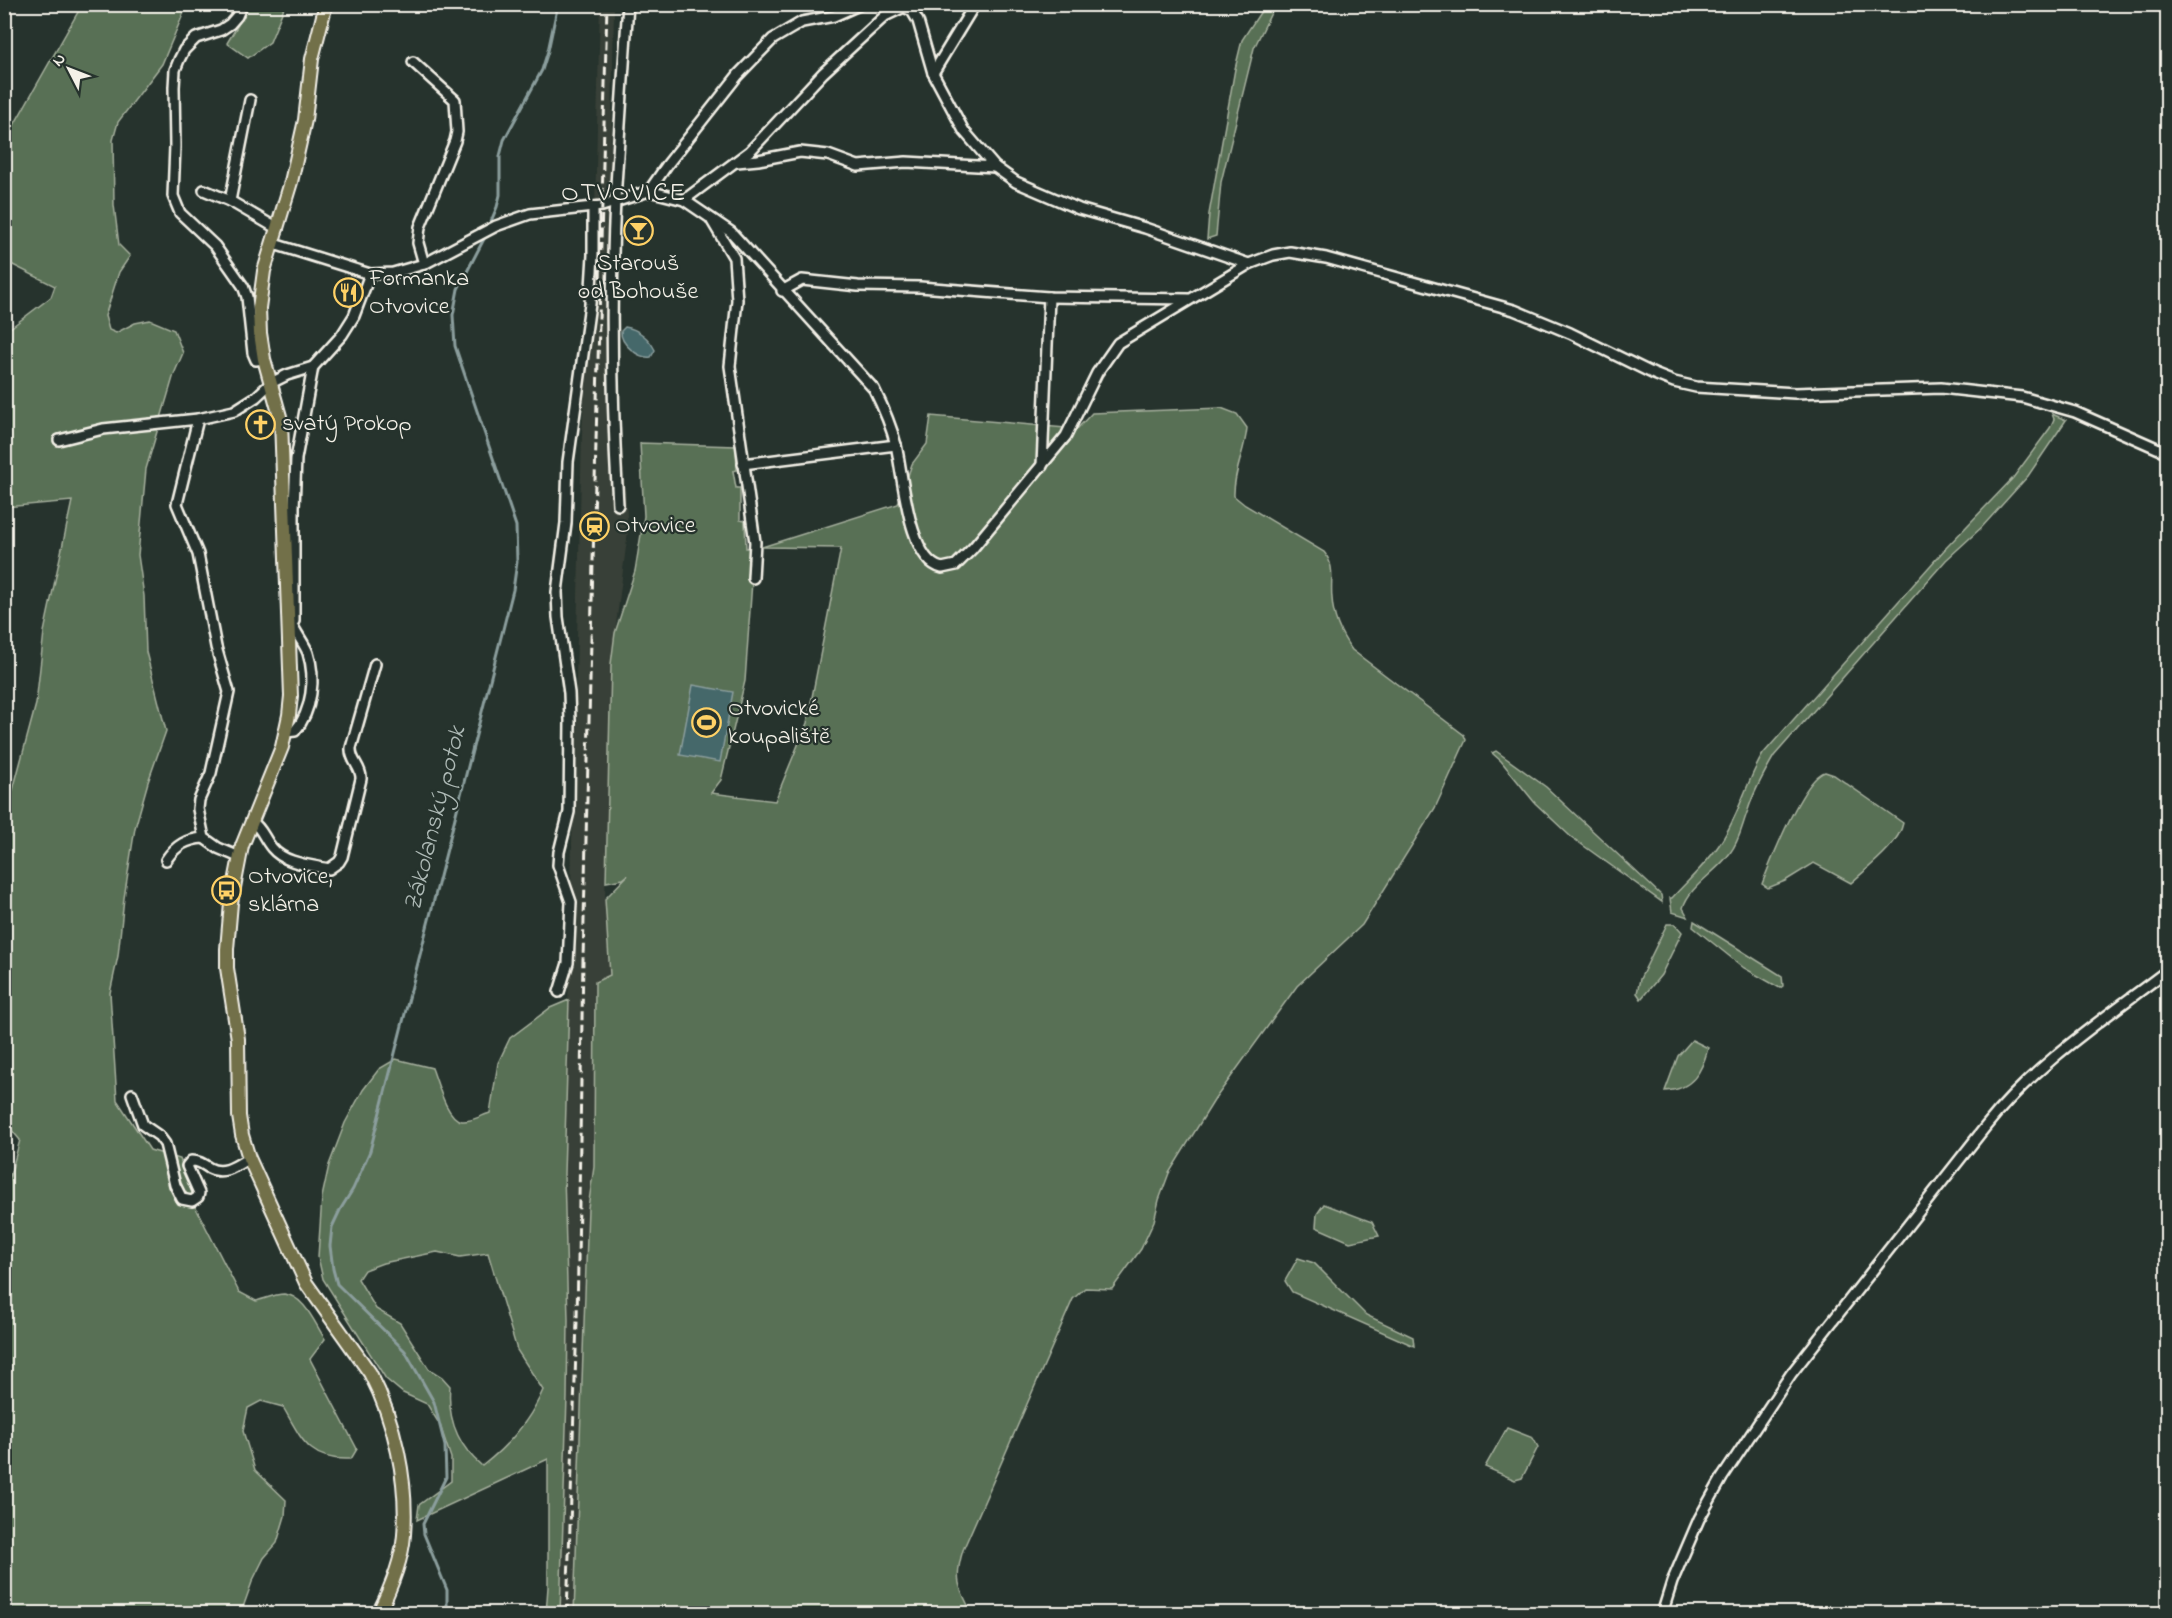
<svg xmlns="http://www.w3.org/2000/svg" width="2172" height="1618" font-family="'Indie Flower',sans-serif">
	<style>
		.built { fill: #394137 }
		.green { fill: #586f54; stroke: #a6b09e; stroke-width: 1.5; fill-rule: evenodd }
		.water { fill: #45676b; stroke: #8b9e9d; stroke-width: 1.5 }
		.lines { fill: none; stroke-linecap: round; stroke-linejoin: round }
		.stream { stroke: #8b9e9d; stroke-width: 3 }
		.minor-casing { stroke: #f4f1e8; stroke-width: 14 }
		.major-casing { stroke: #f4f1e8; stroke-width: 16 }
		.minor { stroke: #26332d; stroke-width: 9 }
		.major { stroke: #726f4a; stroke-width: 12 }
		.rail { stroke: #f4f1e8; stroke-width: 3; stroke-dasharray: 9 4.5; stroke-linecap: butt }
		.labels { text-anchor: middle; dominant-baseline: central; stroke-width: 4.5; stroke-linejoin: round; paint-order: stroke }
		.poi-label { font-size: 24px; fill: #f4f1e8; stroke: #26332d; text-anchor: start }
		.water-label { font-size: 26px; font-style: italic; fill: #aebab6; stroke: #26332d }
		.quarter-label { font-size: 27px; letter-spacing: 1.5px; fill: #f4f1e8; stroke: #26332d }
	</style>
	<rect width="100%" height="100%" fill="#26332d"/>
	<filter id="ink" filterUnits="userSpaceOnUse"><feTurbulence type="fractalNoise" baseFrequency=".0167" numOctaves="2"/><feDisplacementMap in="SourceGraphic" scale="12" xChannelSelector="R" yChannelSelector="G"/><feConvolveMatrix kernelMatrix="1 2 1 2 8 2 1 2 1" color-interpolation-filters="sRGB"/></filter>
	<g filter="url(#ink)">
		<path class="built" d="M614 4 608 346 622 441 628 531 611 664 605 899 610 976 594 1167 588 1208 574 1613 560 1614 567 1397 568 1320 564 1174 582 434 591 256 595 212 600 5Z"/>
		<g class="green">
			<path d="M82 5H187L162 64 118 122 113 140 114 205 119 245 130 256 119 272 105 316 109 330 116 333 135 323 150 320 174 330 183 353 174 374 146 469 138 555 144 596 146 652 166 731 148 782 135 828 124 898 118 956 110 993 117 1100 150 1150 180 1159 191 1187 196 1208 239 1292 256 1301C264 1299 276 1294 284 1294 304 1295 315 1324 325 1339L310 1359 357 1449 351 1459C309 1461 302 1440 283 1407L261 1401 248 1408 243 1431 255 1470 286 1500 285 1516 277 1543 264 1558 252 1582 241 1613H5L4 1198 20 1140 4 1121V799L13 790 36 704 44 632 72 501 5 507V332L51 297 55 286 5 261V141Z"/>
			<path d="M250 5H285L270 42 248 58 227 43Z"/>
			<path d="M1265 5H1283L1271 13 1254 48 1221 182 1216 236 1207 239 1209 214 1235 69 1242 40Z"/>
			<path d="M1221 408 1237 414 1247 428C1245 451 1233 473 1234 496L1245 505 1324 552C1336 567 1330 581 1332 598 1333 617 1341 635 1352 650L1464 735 1466 740 1435 808 1362 925 1297 986 1215 1099 1169 1173 1159 1200 1154 1221 1141 1249 1112 1289 1085 1288 1073 1299 963 1550C954 1579 958 1587 972 1613L574 1614 588 1208 594 1167 595 982 610 975 605 899 628 875 623 879 606 882 611 664 615 633 635 571 644 516 640 443 736 446 737 470 733 471 736 488H740V520L745 521 746 548H751L753 567 745 681 721 780 711 793 775 801 807 723 841 548 762 547 898 504 912 464 927 444 931 416 1077 429 1092 413Z"/>
			<path d="M2052 414 2066 420 2028 476 1982 527 1946 560 1774 756C1764 773 1754 791 1748 810 1742 825 1740 840 1730 853 1717 872 1689 886 1683 908L1688 917 1672 912 1670 898H1672C1688 880 1708 863 1721 842 1739 815 1746 782 1763 754L1945 549 2013 478 2050 428 2054 419Z"/>
			<path d="M1496 751 1546 787 1661 895 1662 902 1570 836 1535 803 1501 761 1492 753Z"/>
			<path d="M1825 772 1834 775 1903 823C1899 845 1867 868 1851 883L1814 863 1785 881 1768 888 1762 884C1771 861 1802 779 1825 772Z"/>
			<path d="M1694 921 1782 976 1783 986 1780 988 1744 968 1693 927Z"/>
			<path d="M1667 924H1675L1682 932 1661 975 1641 999 1637 993 1640 979Z"/>
			<path d="M569 1000 564 1174 568 1320 567 1397 560 1613 546 1614 548 1587V1459L417 1520 419 1505 451 1481V1458L440 1425 427 1404 403 1393 386 1379 323 1279 318 1257 322 1197 329 1165 345 1123 363 1090 379 1069 396 1059 432 1068C437 1081 447 1120 462 1121 470 1122 483 1115 490 1113L498 1063 510 1038 550 1008ZM437 1252 460 1257 488 1253 517 1350 543 1390C530 1421 509 1445 482 1466 457 1445 447 1419 450 1386L442 1377 429 1369 400 1323 376 1309 358 1279 364 1270 383 1263Z"/>
			<path d="M1692 1040 1708 1048C1702 1072 1692 1090 1665 1091L1678 1056Z"/>
			<path d="M1324 1204 1372 1222 1379 1236 1350 1242 1316 1227 1317 1214Z"/>
			<path d="M1298 1258 1314 1263 1366 1315 1413 1337 1414 1346 1292 1292 1285 1281Z"/>
			<path d="M1507 1428 1533 1438 1538 1447 1522 1478 1515 1480 1485 1467Z"/>
		</g>
		<g class="water">
			<path d="M625 327C638 329 649 338 655 350L651 357C639 359 620 344 621 331Z"/>
			<path d="M693 685 733 692 720 762 680 755Z"/>
		</g>
		<g class="lines">
			<g class="stream">
				<path d="M489 226 497 207 500 195V156L504 140 542 70 548 51 558 4"/>
				<path d="M447 1614V1590L424 1534 423 1524 446 1477 445 1446 434 1402 405 1351 337 1284 333 1269 330 1246 332 1227 340 1210 353 1189 370 1151 513 590 517 562 516 526 455 346 453 315 458 289 486 235"/>
			</g>
			<defs>
				<g id="minor">
					<path d="M242 4 237 16 230 24 221 30 196 38 184 50 179 60 175 70 174 87 175 146 173 196 180 213 215 246 243 286 247 297 253 353 256 360 264 359"/>
					<path d="M413 62 455 100 457 132 455 141 420 227 418 243 424 264"/>
					<path d="M933 73 975 4"/>
					<path d="M737 162 758 160 800 152 828 155 858 166 906 162 995 167"/>
					<path d="M204 190 230 201 278 229"/>
					<path d="M649 191 667 165 738 75 773 39 802 22 834 16 861 4"/>
					<path d="M684 200 750 151 823 73 885 16 904 7 912 11 918 21 933 73 964 131 995 167 1016 182 1079 209 1145 228 1249 264"/>
					<path d="M230 201 250 100"/>
					<path d="M712 221 734 258 737 300 730 366 755 542 753 578"/>
					<path d="M274 244 370 274 393 273 424 264 496 226 530 214 602 206 649 191 684 200 731 232 874 389C883 407 891 425 896 445 903 474 908 561 942 568L956 565 973 548 1066 436 1097 373 1118 343 1249 264 1273 255 1290 252 1326 258 1514 310 1570 333 1654 374 1674 382 1696 387 1795 393 1941 388 2022 397 2075 412 2168 453"/>
					<path d="M782 291 802 280 858 286 920 287 1049 297 1188 299"/>
					<path d="M59 440 103 429 198 419"/>
					<path d="M743 464 896 445"/>
					<path d="M1042 466 1049 297"/>
					<path d="M618 505C612 404 610 301 615 200 619 135 624 70 628 4"/>
					<path d="M294 621V507L296 459 313 367 342 335 354 316 370 274"/>
					<path d="M286 732 295 731C312 711 316 678 308 653 305 645 298 636 294 628"/>
					<path d="M252 822C262 828 264 839 272 848 285 864 311 865 329 869L339 862 342 857 361 779C362 767 350 761 351 748L375 664"/>
					<path d="M239 857 218 848 204 838 198 809 199 800 211 773 229 692 216 647 198 554 177 504 198 419 234 411 256 397 271 383 287 375 313 367"/>
					<path d="M166 860C176 845 187 839 204 838"/>
					<path d="M559 992 568 963 571 902 558 865 559 852 569 812 570 721 569 693 558 617 557 592 566 523 568 462 590 304 593 255V208"/>
					<path d="M132 1094 143 1125 159 1136 165 1144 175 1185 182 1199 192 1201 198 1197 199 1193 187 1166 191 1161C199 1161 203 1164 209 1168 224 1176 237 1165 249 1158"/>
					<path d="M1662 1614 1672 1582 1699 1519 1722 1478 1791 1374 1986 1126C2035 1064 2105 1018 2168 970"/>
				</g>
				<path id="major" d="M326 4 312 59 305 120 291 182 264 271 259 308 260 333 264 359 281 420 291 696 289 715 282 747 242 846 231 903 227 949V968L238 1039 239 1116 242 1135 249 1158 306 1283 370 1373C395 1421 408 1481 404 1535 402 1562 390 1590 378 1614"/>
			</defs>
			<use href="#minor" class="minor-casing"/>
			<use href="#major" class="major-casing"/>
			<use href="#minor" class="minor"/>
			<use href="#major" class="major"/>
			<path class="rail" d="M567 1614 577 1321 583 959 607 4"/>
		</g>
	</g>
	<defs>
		<symbol id="bar-ring" viewBox="-11 -11 22 22"><circle r="9.5" fill="#26332d" stroke="#ffd166" stroke-width="1.5"/><path d="M-6-5H6L.8 .8V4.5H3.5V6h-7V4.5H-.8V.8Z" fill="#ffd166"/></symbol>
		<symbol id="restaurant-ring" viewBox="-11 -11 22 22"><circle r="9.5" fill="#26332d" stroke="#ffd166" stroke-width="1.5"/><path d="M-5-6h1v4h1v-4h1v4h1v-4h1v5L-1.5 .5V6h-2V.5L-5-1ZM5-6V6H3V1.5H1.5Q1.5-4 5-6Z" fill="#ffd166"/></symbol>
		<symbol id="church-ring" viewBox="-11 -11 22 22"><circle r="9.5" fill="#26332d" stroke="#ffd166" stroke-width="1.5"/><path d="M-1.2-6h2.4v3.5h3.3v2.4h-3.3V6h-2.4V-.1h-3.3v-2.4h3.3Z" fill="#ffd166"/></symbol>
		<symbol id="station-ring" viewBox="-11 -11 22 22"><circle r="9.5" fill="#26332d" stroke="#ffd166" stroke-width="1.5"/><path d="M-3-6H3Q5-6 5-4V2Q5 4 3 4L4.5 6H3L1.5 4h-3L-3 6H-4.5L-3 4Q-5 4-5 2V-4Q-5-6-3-6ZM-3.5-4v3h7v-3ZM-3.5 1v1.5H-2V1ZM2 1v1.5H3.5V1Z" fill="#ffd166"/></symbol>
		<symbol id="stadium-ring" viewBox="-11 -11 22 22"><circle r="9.5" fill="#26332d" stroke="#ffd166" stroke-width="1.5"/><path d="M0-5a6.5 5 0 1 0 0 10a6.5 5 0 1 0 0-10ZM-3.5-1.8h7v3.6h-7Z" fill="#ffd166"/></symbol>
		<symbol id="bus-ring" viewBox="-11 -11 22 22"><circle r="9.5" fill="#26332d" stroke="#ffd166" stroke-width="1.5"/><path d="M-5-6H5V4H4V6H2V4H-2V6H-4V4H-5ZM-3.5-4V0h7V-4ZM-3.5 1.2v1.5H-2V1.2ZM2 1.2v1.5H3.5V1.2Z" fill="#ffd166"/></symbol>
	</defs>
	<g fill-rule="evenodd">
		<use href="#bar-ring" x="622" y="214" width="33" height="33"/>
		<use href="#restaurant-ring" x="332" y="276" width="33" height="33"/>
		<use href="#church-ring" x="244" y="408" width="33" height="33"/>
		<use href="#station-ring" x="578" y="510" width="33" height="33"/>
		<use href="#stadium-ring" x="690" y="706" width="33" height="33"/>
		<use href="#bus-ring" x="210" y="874" width="33" height="33"/>
	</g>
	<g class="labels">
		<g class="poi-label">
			<text x="638" y="264" text-anchor="middle">Starouš<tspan x="638" dy="28">od Bohouše</tspan></text>
			<text x="369" y="279">Formanka<tspan x="369" dy="28">Otvovice</tspan></text>
			<text x="282" y="424">svatý Prokop</text>
			<text x="615" y="526">Otvovice</text>
			<text x="728" y="709">Otvovické<tspan x="728" dy="28">koupaliště</tspan></text>
			<text x="248" y="877">Otvovice,<tspan x="248" dy="28">sklárna</tspan></text>
		</g>
		<g class="water-label">
			<text transform="translate(436 819) rotate(-76)">Zákolanský potok</text>
		</g>
		<g class="quarter-label">
			<text x="624" y="193">OTVOVICE</text>
		</g>
	</g>
	<rect width="2172" height="1618" fill="none" stroke="#26332d" stroke-width="24"/>
	<rect x="12" y="12" width="2148" height="1594" fill="none" stroke="#f4f1e8" stroke-width="2" filter="url(#ink)"/>
	<g transform="translate(69 69) rotate(312)" stroke="#26332d" stroke-width="4.5" paint-order="stroke">
	<path d="M0-4.5L10 22L0 15L-10 22Z" fill="#f4f1e8"/>
	<text y="-9" font-size="16" font-weight="bold" text-anchor="middle" fill="#f4f1e8">N</text>
	</g>
</svg>
